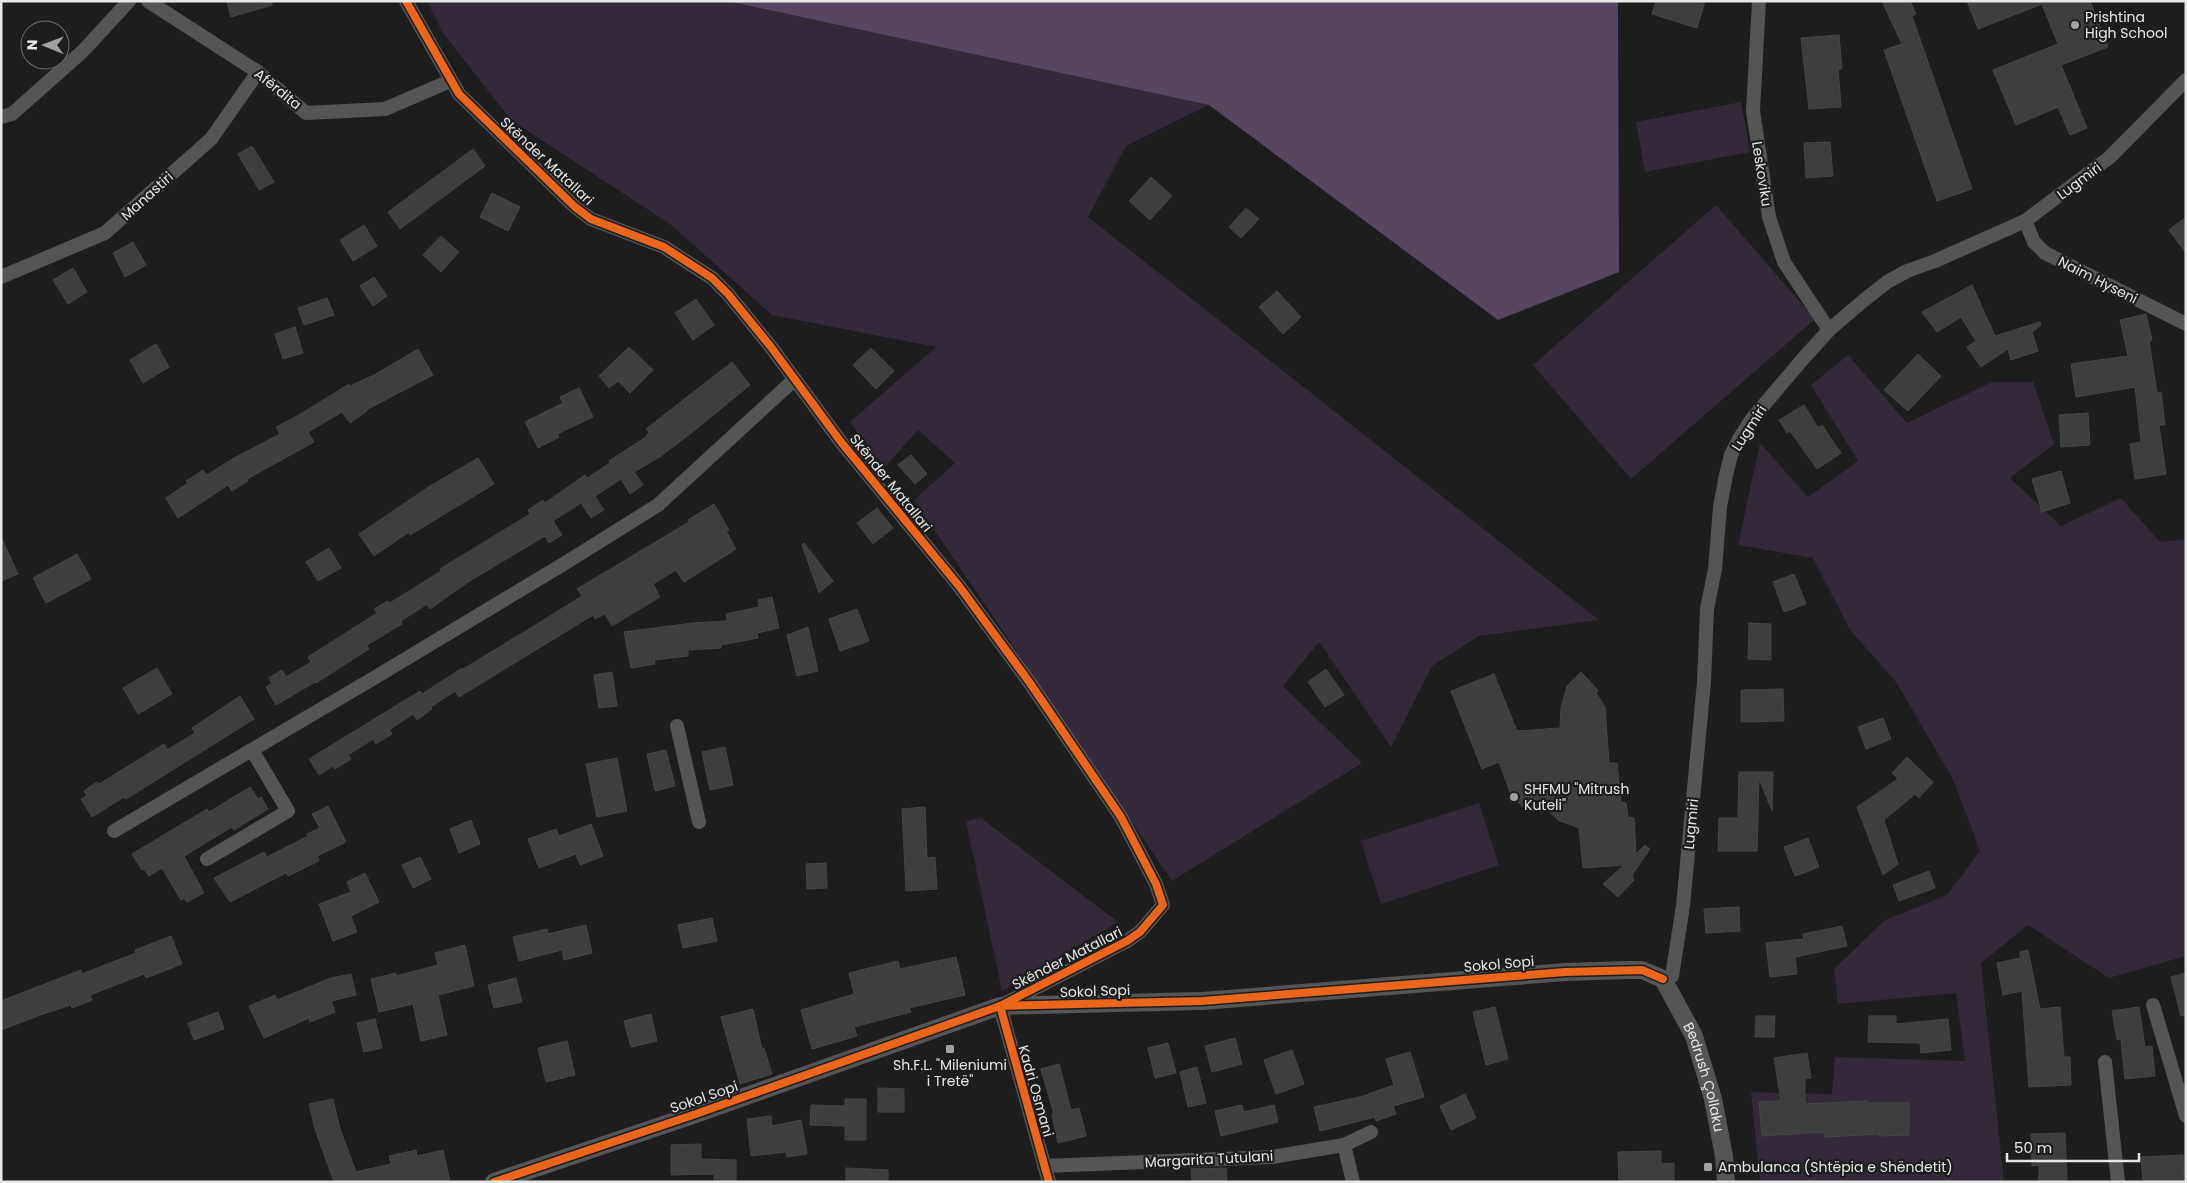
<svg xmlns="http://www.w3.org/2000/svg" width="2187" height="1183" font-family="Poppins,sans-serif">
	<style>
		.green { fill: #332938 }
		.forest { fill: #57465f }
		.building { fill: #3d3e3e; stroke: #454746 }
		.lines { fill: none; stroke-linecap: round; stroke-linejoin: round }
		.minor { stroke: #545554; stroke-width: 14 }
		.tertiary { stroke: #545554; stroke-width: 18 }
		.cycleway-casing { stroke: #1c1e1d; stroke-width: 11 }
		.cycleway { stroke: #eb651d; stroke-width: 8 }
		.poi-dot { fill: #a0a1a0; stroke: #1c1e1d; stroke-width: 2 }
		.labels { text-anchor: middle; dominant-baseline: central; stroke-width: 4.5; stroke-linejoin: round; paint-order: stroke }
		.poi-label { font-size: 14px; fill: #e6e8e7; stroke: #1c1e1d; text-anchor: start }
		.street-label { font-size: 14px; fill: #e6e8e7; stroke: #1c1e1d }
	</style>
	<rect width="100%" height="100%" fill="#1d1d1d"/>
	<g class="green">
		<path d="M427 1H727L1209 105 1126 146 1088 217 1599 620 1479 636 1432 666 1391 747 1319 642 1283 686 1362 763 1172 881 914 500 955 463 918 430 884 468 850 422 936 347 772 315 670 224 511 120 443 33Z"/>
		<path d="M1741 102 1750 152 1645 172 1636 122Z"/>
		<path d="M1716 205 1815 319 1631 479 1533 365Z"/>
		<path d="M1848 355 1907 423 1992 382H2033L2054 444 2010 478 2061 526 2121 498 2160 542 2186 539V956L2109 978 2028 925 1981 963 2004 1182H1760L1751 1092 1832 1094 1835 1057 1965 1061 1956 993 1838 1004 1834 969 1885 920 1947 895 1980 851 1953 779 1896 682 1850 630 1813 558 1738 545 1760 443 1808 497 1858 461 1811 385Z"/>
		<path d="M1479 803 1499 865 1381 904 1361 841Z"/>
		<path d="M981 818 1118 922 1002 991 966 821Z"/>
	</g>
	<path class="forest" d="M727 1H1618L1619 272 1498 320 1209 105Z"/>
	<g class="building">
		<path d="M227 1H272V5L231 17Z"/>
		<path d="M1656 1H1705L1697 28 1652 14Z"/>
		<path d="M1882 1H1910L1916 14 1912 16 1972 189 1937 201 1884 50 1902 44Z"/>
		<path d="M1967 1H2090L2108 47 2061 65 2087 128 2070 135 2058 107 2016 125 1993 70 2058 44 2042 4 1978 29Z"/>
		<path d="M1839 35 1842 69H1838L1841 107 1809 109 1801 38Z"/>
		<path d="M1830 142 1833 176 1806 178 1804 143Z"/>
		<path d="M252 146 274 182 259 190 238 154Z"/>
		<path d="M473 149 485 166 400 229 388 212Z"/>
		<path d="M1151 177 1172 196 1150 220 1129 201Z"/>
		<path d="M492 193 520 207 508 231 480 217Z"/>
		<path d="M1246 208 1259 219 1241 238 1229 227Z"/>
		<path d="M2186 217V253L2169 230Z"/>
		<path d="M364 225 377 246 353 261 340 240Z"/>
		<path d="M441 236 459 252 441 272 423 255Z"/>
		<path d="M133 242 146 265 125 277 113 253Z"/>
		<path d="M73 268 87 292 68 304 53 280Z"/>
		<path d="M374 277 387 296 373 306 360 286Z"/>
		<path d="M1972 285 1995 336 2040 322 2041 325 2032 332 2038 351 2011 360 2008 349 1981 367 1967 347 1976 341 1961 317 1937 332 1922 312Z"/>
		<path d="M1277 291 1301 317 1283 334 1259 307Z"/>
		<path d="M327 298 334 315 304 325 298 308Z"/>
		<path d="M696 299 714 325 693 340 675 313Z"/>
		<path d="M2146 314 2152 340 2149 341 2157 393 2161 392 2165 425H2159L2166 474 2135 479 2130 444 2141 442 2135 387 2076 397 2071 364 2128 356 2120 320Z"/>
		<path d="M295 327 303 353 283 359 275 334Z"/>
		<path d="M156 344 169 367 143 383 130 360Z"/>
		<path d="M629 347 653 370 630 393 618 381 609 388 599 376Z"/>
		<path d="M871 348 894 371 876 389 853 365Z"/>
		<path d="M418 349 433 375 366 410 367 411 350 423 342 412 308 432 314 442 247 479 248 481 232 491 228 485 178 518 166 498 188 483 186 481 203 470 207 475 234 458 280 434 276 427 299 415 349 384 350 386 376 374Z"/>
		<path d="M1918 354 1941 376 1908 411 1884 390Z"/>
		<path d="M732 362 750 385 695 430 661 456 634 472 643 485 630 494 621 479 595 496 604 510 591 518 581 503 553 521 562 535 549 543 545 536 468 582 430 609 427 604 401 621 402 624 367 645 369 649 316 683 315 682 276 705 266 687 272 683 269 678 282 670 286 677 311 662 308 657 377 613 374 609 388 601 390 603 441 571 440 569 530 514 528 510 543 500 545 503 585 475 587 478 610 463 609 461 646 437 649 432 646 429Z"/>
		<path d="M579 388 593 417 557 434 559 437 538 448 525 422 563 403 560 397Z"/>
		<path d="M1804 405 1818 428 1822 425 1841 453 1817 469 1790 431 1787 433 1779 420Z"/>
		<path d="M2088 413 2090 445 2061 447 2059 415Z"/>
		<path d="M911 455 927 474 915 484 898 465Z"/>
		<path d="M478 458 494 484 410 535 409 532 374 556 359 534 430 486Z"/>
		<path d="M2061 471 2070 503 2042 512 2032 479Z"/>
		<path d="M714 504 729 530 726 531 736 549 684 582 676 570 653 584 660 597 612 626 605 614 595 619 593 615 459 697 455 691 431 707 432 709 417 720 413 714 389 730 392 734 376 744 373 739 348 755 351 759 335 769 333 766 319 775 309 759 420 691 422 694 462 668 463 669 534 626 582 596 577 589 689 522 688 520Z"/>
		<path d="M877 508 893 528 873 544 857 523Z"/>
		<path d="M1 537 18 574 1 581Z"/>
		<path d="M804 543 833 581 819 593 802 545Z"/>
		<path d="M329 548 341 568 318 581 306 562Z"/>
		<path d="M77 554 91 579 46 603 33 578Z"/>
		<path d="M1794 574 1806 604 1784 612 1773 582Z"/>
		<path d="M772 597 779 628 757 633 758 638 721 645V648L688 650V656L654 660 655 664 631 668 624 632 693 623 727 621 726 614 759 607 758 600Z"/>
		<path d="M857 609 869 641 840 651 829 619Z"/>
		<path d="M1749 623 1771 624V660L1748 659Z"/>
		<path d="M808 627 818 671 797 676 787 635Z"/>
		<path d="M157 668 172 694 138 714 123 688Z"/>
		<path d="M1326 669 1344 695 1325 707 1308 682Z"/>
		<path d="M612 672 617 706 599 708 594 675Z"/>
		<path d="M1581 672 1598 690 1596 693 1605 707 1609 763H1617L1621 802 1626 803 1628 817 1634 818 1636 854 1645 845 1650 849 1632 875 1634 880 1618 897 1603 884 1624 865 1583 868 1579 828 1558 820 1536 799 1524 808 1511 795 1499 762 1482 769 1451 691 1494 674 1517 731 1560 728 1561 708 1567 686Z"/>
		<path d="M1783 689 1784 721 1741 722V690Z"/>
		<path d="M240 696 254 719 126 799 124 797 92 817 81 799 87 796 84 791 97 782 99 784 164 744 167 750 195 733 192 728Z"/>
		<path d="M1883 718 1891 739 1866 749 1858 727Z"/>
		<path d="M725 747 733 785 710 790 702 752Z"/>
		<path d="M666 750 675 786 655 791 647 754Z"/>
		<path d="M1907 757 1933 782 1919 798 1915 794 1884 820 1898 864 1883 875 1857 807 1898 779 1892 773Z"/>
		<path d="M617 758 627 811 597 817 586 764Z"/>
		<path d="M1739 772H1773L1772 811 1759 778 1757 851H1718L1719 818H1738Z"/>
		<path d="M250 787 258 799 261 797 268 809 234 830 232 827 184 856 204 893 187 902 184 898 181 900 162 868 149 876 144 869 142 870 132 854 207 809 209 812Z"/>
		<path d="M328 806 346 842 317 856 319 861 288 876 286 873 230 902 214 878 264 852 267 857 308 836 307 834 320 828 312 814Z"/>
		<path d="M925 807 927 858 935 857 937 889 906 891 902 809Z"/>
		<path d="M471 820 480 844 459 853 450 829Z"/>
		<path d="M591 824 603 856 580 865 576 854 539 868 528 839 556 829 559 836Z"/>
		<path d="M1808 838 1819 867 1795 876 1784 847Z"/>
		<path d="M420 857 431 879 413 888 402 865Z"/>
		<path d="M826 863 827 888 807 889 806 864Z"/>
		<path d="M1929 871 1935 888 1899 901 1893 885Z"/>
		<path d="M365 873 379 902 351 916 357 932 333 941 319 904 351 892 347 882Z"/>
		<path d="M1739 907 1740 931 1706 933 1704 909Z"/>
		<path d="M712 918 717 941 683 948 678 925Z"/>
		<path d="M586 925 592 953 564 960 562 950 519 961 513 937 547 929 548 934Z"/>
		<path d="M1842 926 1847 946 1795 957 1797 974 1770 977 1766 943 1804 939 1803 934Z"/>
		<path d="M171 936 182 964 146 978 144 974 90 995 92 1000 72 1008 71 1005 43 1014 1 1030V1001L81 970 82 974 136 953 135 950Z"/>
		<path d="M465 945 474 986 438 995 447 1035 421 1041 413 1004 379 1012 371 979 396 973V976L438 965 435 953Z"/>
		<path d="M2028 950 2040 1009 2060 1007 2064 1057H2070L2071 1085 2029 1087 2022 991 2003 995 1997 963 2020 958V952Z"/>
		<path d="M956 957 965 995 909 1008 911 1012 854 1027 857 1036 812 1049 801 1010 854 994 849 973 898 961 900 969Z"/>
		<path d="M2186 973V1015L2181 1016 2171 977Z"/>
		<path d="M351 974 356 995 331 1001 335 1012 310 1022 309 1018 264 1038 249 1006 275 995 277 1000 331 978Z"/>
		<path d="M516 978 522 1002 494 1008 488 985Z"/>
		<path d="M1495 1007 1508 1059 1486 1065 1473 1012Z"/>
		<path d="M2139 1007 2145 1047 2152 1046 2155 1076 2125 1079 2121 1039 2117 1040 2112 1011Z"/>
		<path d="M753 1009 762 1049 764 1048 772 1074 740 1084 721 1017Z"/>
		<path d="M218 1012 224 1029 194 1040 188 1023Z"/>
		<path d="M651 1014 657 1041 631 1047 624 1021Z"/>
		<path d="M1756 1016H1775L1774 1037H1755Z"/>
		<path d="M1869 1016H1896V1024L1948 1019 1951 1050 1921 1053 1920 1043 1868 1042Z"/>
		<path d="M375 1019 382 1048 364 1052 357 1023Z"/>
		<path d="M1235 1038 1242 1064 1212 1072 1205 1046Z"/>
		<path d="M567 1041 575 1075 546 1082 538 1048Z"/>
		<path d="M1168 1043 1176 1073 1155 1078 1148 1048Z"/>
		<path d="M1292 1050 1304 1084 1276 1094 1264 1060Z"/>
		<path d="M1410 1052 1424 1097 1393 1106 1396 1114 1376 1121 1375 1117 1320 1131 1314 1107 1368 1095V1094L1394 1085 1386 1059Z"/>
		<path d="M1807 1053 1811 1078 1805 1079V1104L1867 1101V1103H1909V1135L1879 1136V1134L1825 1137V1132L1762 1136 1759 1102 1781 1101 1774 1058Z"/>
		<path d="M1059 1064 1071 1110 1079 1108 1086 1136 1058 1143 1052 1114H1054L1041 1069Z"/>
		<path d="M1197 1067 1206 1103 1188 1107 1180 1072Z"/>
		<path d="M878 1088 904 1089V1112H878Z"/>
		<path d="M1465 1094 1476 1118 1451 1130 1440 1106Z"/>
		<path d="M333 1099 340 1129 356 1172 391 1164 389 1156 416 1150 417 1156 443 1150 450 1182H334L315 1129 309 1104Z"/>
		<path d="M845 1099H866V1140H845V1126L810 1125 811 1105 845 1106Z"/>
		<path d="M1242 1105 1244 1112 1274 1105 1278 1122 1221 1136 1215 1111Z"/>
		<path d="M771 1116 772 1126 801 1120 807 1154 787 1157 786 1152 751 1156 747 1119Z"/>
		<path d="M2065 1133 2067 1182H2039V1165L2032 1166 2031 1134Z"/>
		<path d="M701 1144V1159L736 1160V1182H714V1174L671 1175V1145Z"/>
		<path d="M1661 1151V1164L1674 1163V1182H1619L1618 1152Z"/>
		<path d="M2183 1155 2184 1182H2143L2141 1157Z"/>
		<path d="M846 1168 888 1170V1182H846Z"/>
		<path d="M1226 1168 1227 1182H1192L1191 1169Z"/>
	</g>
	<g class="lines">
		<g class="minor">
			<path d="M148 1 258 72 306 113 385 109 450 81"/>
			<path d="M406 1 459 94 575 207 591 219 664 247 712 278 728 294 771 347 841 442 959 586 1030 683 1121 817 1156 884 1163 905 1140 932 1127 941 1000 1006 1049 1182"/>
			<path d="M1759 1 1753 111 1769 217 1784 262 1829 330"/>
			<path d="M1 117 12 114 83 51 129 1"/>
			<path d="M2025 221 2034 242 2045 253 2186 324"/>
			<path d="M1 277 105 233 211 139 258 72"/>
			<path d="M677 726 699 822"/>
			<path d="M114 831 374 678 562 565 658 505 795 379"/>
			<path d="M207 859 288 811 252 750"/>
			<path d="M1663 979 1672 976 1683 906 1704 682 1707 609 1715 569 1720 507 1726 475 1731 455 1739 439 1751 420 1802 360 1829 330 1863 301 1887 282 1907 271 1935 261 2025 221 2110 157 2186 80"/>
			<path d="M2153 1005 2186 1116"/>
			<path d="M2105 1062 2118 1182"/>
			<path d="M1344 1145 1353 1182"/>
			<path d="M1044 1166 1272 1157 1344 1145 1371 1132"/>
		</g>
		<path class="tertiary" id="s1" d="M494 1182 693 1115 1000 1006 1202 1001 1565 972 1629 970H1642L1663 979 1694 1036 1713 1099 1724 1156 1726 1182"/>
		<defs>
			<g id="cycleway">
				<path d="M406 1 459 94 575 207 591 219 664 247 712 278 728 294 771 347 841 442 959 586 1030 683 1121 817 1156 884 1163 905 1140 932 1127 941 1000 1006 1049 1182"/>
				<path d="M494 1182 693 1115 1000 1006 1202 1001 1565 972 1642 970 1663 979"/>
			</g>
		</defs>
		<use href="#cycleway" class="cycleway-casing"/>
		<use href="#cycleway" class="cycleway"/>
	</g>
	<g class="poi-dot">
		<circle cx="2075" cy="25" r="5"/>
		<circle cx="1514" cy="797" r="5"/>
		<rect x="945" y="1044" width="10" height="10" rx="2.5"/>
		<rect x="1703" y="1162" width="10" height="10" rx="2.5"/>
	</g>
	<g class="labels">
		<g class="poi-label">
			<text x="2085" y="17">Prishtina<tspan x="2085" dy="16">High School</tspan></text>
			<text x="1524" y="789">SHFMU "Mitrush<tspan x="1524" dy="16">Kuteli"</tspan></text>
			<text x="950" y="1065" text-anchor="middle">Sh.F.L. "Mileniumi<tspan x="950" dy="16">i Tretë"</tspan></text>
			<text x="1718" y="1167">Ambulanca (Shtëpia e Shëndetit)</text>
		</g>
		<g class="street-label">
			<text transform="translate(278 89) rotate(39)">Afërdita</text>
			<text transform="translate(547 161) rotate(43)">Skënder Matallari</text>
			<text transform="translate(1762 174) rotate(81)">Leskoviku</text>
			<text transform="translate(2079 181) rotate(-37)">Lugmiri</text>
			<text transform="translate(147 196) rotate(-42)">Manastiri</text>
			<text transform="translate(2098 280) rotate(27)">Naim Hyseni</text>
			<text transform="translate(1749 428) rotate(-57)">Lugmiri</text>
			<text transform="translate(891 483) rotate(51)">Skënder Matallari</text>
			<text transform="translate(1691 824) rotate(-85)">Lugmiri</text>
			<text transform="translate(1067 958) rotate(-27)">Skënder Matallari</text>
			<text transform="translate(1499 964) rotate(-5)">Sokol Sopi</text>
			<text transform="translate(1095 991) rotate(-2)">Sokol Sopi</text>
			<text stroke="none"><textPath href="#s1" startOffset="1309">Bedrush Çollaku</textPath></text>
			<text transform="translate(1036 1091) rotate(74)">Kadri Osmani</text>
			<text transform="translate(704 1097) rotate(-19)">Sokol Sopi</text>
			<text transform="translate(1209 1159) rotate(-3)">Margarita Tutulani</text>
		</g>
	</g>
	<rect width="2187" height="1183" fill="none" stroke="#e6e8e7" stroke-width="5"/>
	<g transform="translate(45 45) rotate(271)"><circle r="24" fill="#1c1e1d" stroke="#6d6f6e"/>
	<path d="M0-4L9 19L0 12L-9 19Z" fill="#a0a1a0"/>
	<text y="-8" font-size="14" font-weight="bold" text-anchor="middle" fill="#e6e8e7">N</text>
	</g>
	<path d="M2007 1153v8h132v-8" fill="none" stroke="#e6e8e7" stroke-width="2.5"/>
	<text x="2014" y="1153" font-size="15" fill="#e6e8e7" stroke="#1c1e1d" stroke-width="4" paint-order="stroke">50 m</text>
</svg>
